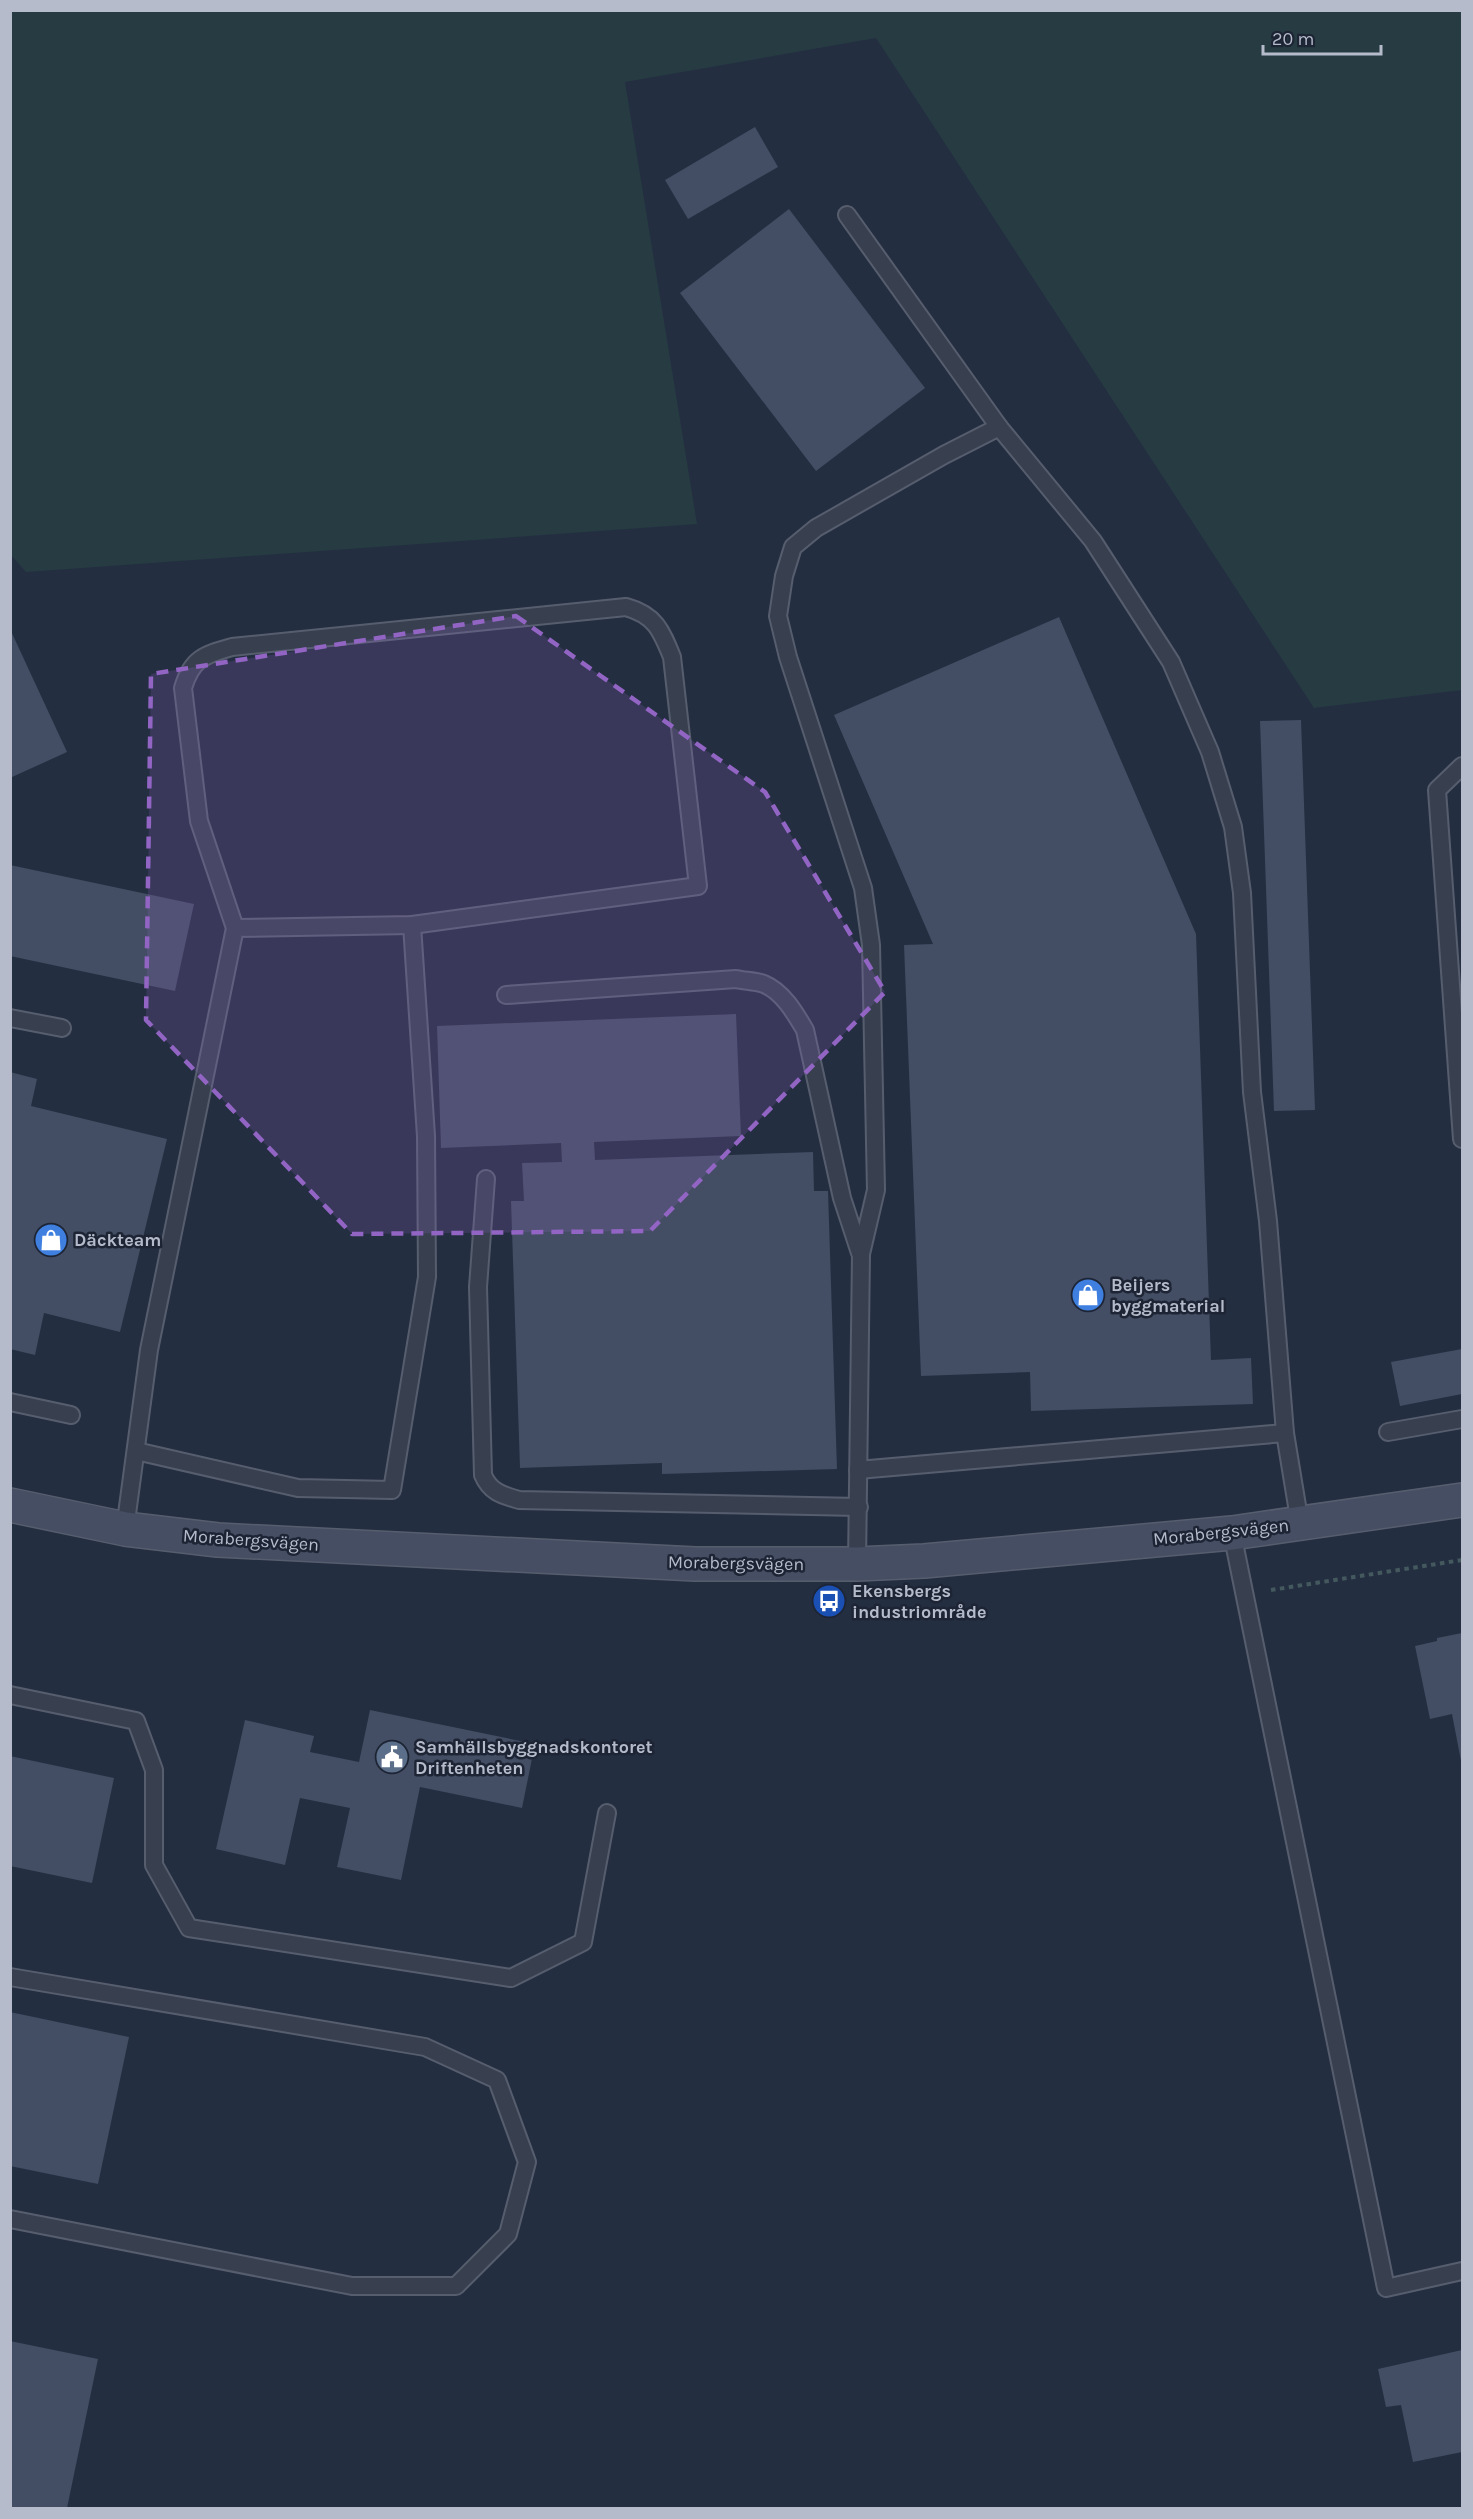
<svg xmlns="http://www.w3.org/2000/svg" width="1473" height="2519" font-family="Karla,sans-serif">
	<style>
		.green { fill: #263c42 }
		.building { fill: #434d63 }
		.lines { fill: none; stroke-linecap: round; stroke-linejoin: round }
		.lane-casing { stroke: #565e6e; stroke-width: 20 }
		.secondary-casing { stroke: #565e6e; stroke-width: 36 }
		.path { stroke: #44595e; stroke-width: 4; stroke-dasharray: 4.5 4.5; stroke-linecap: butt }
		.lane { stroke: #384050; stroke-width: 16 }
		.secondary { stroke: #464e64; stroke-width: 33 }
		.marked { fill: #9265c4; fill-opacity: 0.2; stroke: #9265c4; stroke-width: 4.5; stroke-dasharray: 12 8; stroke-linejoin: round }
		.labels { text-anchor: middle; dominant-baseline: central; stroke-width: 5; stroke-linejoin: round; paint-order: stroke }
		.poi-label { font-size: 18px; font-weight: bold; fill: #b5bbcb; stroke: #1d2535; text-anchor: start }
		.street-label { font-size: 18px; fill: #b5bbcb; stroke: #1d2535 }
	</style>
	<rect width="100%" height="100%" fill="#242e41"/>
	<path class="green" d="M10 11H1462V690L1314 708 876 38 625 82 697 524 26 572 10 554Z"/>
	<g class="building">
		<path d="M755 127 778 167 688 219 665 180Z"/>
		<path d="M789 209 925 388 816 471 680 293Z"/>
		<path d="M1059 617 1196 934 1211 1360 1251 1358 1253 1404 1031 1411 1030 1372 921 1376 904 945 933 944 834 715Z"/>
		<path d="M10 629 67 752 10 778Z"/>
		<path d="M1301 720 1315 1110 1274 1111 1260 721Z"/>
		<path d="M10 865 194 904 175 991 10 956Z"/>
		<path d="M736 1014 741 1136 594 1142 595 1160 813 1152 814 1191H828L837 1469 662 1474V1463L520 1468 511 1201H524L522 1163 562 1162 561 1143 441 1148 437 1026Z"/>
		<path d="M10 1072 37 1079 31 1106 167 1139 120 1332 44 1313 35 1355 10 1349Z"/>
		<path d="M1462 1349V1394L1400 1406 1391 1362Z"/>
		<path d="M1462 1633V1760L1461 1761 1452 1714 1430 1719 1415 1646 1437 1641V1638Z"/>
		<path d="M370 1710 535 1744 522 1808 420 1787 401 1880 337 1867 350 1808 300 1798 285 1865 216 1849 245 1720 314 1736 310 1752 359 1762Z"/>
		<path d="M10 1756 114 1778 92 1883 10 1866Z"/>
		<path d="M10 2012 129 2037 98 2184 10 2166Z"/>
		<path d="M10 2341 98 2359 67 2508H10Z"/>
		<path d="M1462 2350V2452L1413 2462 1401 2405 1386 2407 1378 2369Z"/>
	</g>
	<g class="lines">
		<defs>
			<g id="lane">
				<path d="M847 215 999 427"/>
				<path d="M1462 766 1437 790 1462 1139"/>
				<path d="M506 995 736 979C745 981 756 981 764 984 783 992 795 1013 805 1030L842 1198 860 1253"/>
				<path d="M10 1018 62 1028"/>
				<path d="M486 1179 478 1287 483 1475C490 1492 502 1495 519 1500L859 1507"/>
				<path d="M10 1402 71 1415"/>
				<path d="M1388 1432 1462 1419"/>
				<path d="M136 1451 298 1488 392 1490 427 1277 426 1136 412 925"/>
				<path d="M858 1470 1285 1433"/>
				<path d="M125 1529 149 1350 235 928 199 821 183 688C192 658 204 655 232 647L626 607C655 615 661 630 672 657L698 886 412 925 235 928"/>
				<path d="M1232 1533 1386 2288 1462 2271"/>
				<path d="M857 1564 861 1254 876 1190 871 945 863 888 788 657 778 616 784 576 793 547 816 528 944 455 999 427 1093 541 1171 662 1210 752 1233 827 1242 893 1252 1092 1268 1221 1285 1433 1300 1524"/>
				<path d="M10 1695 136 1721 154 1770V1865L189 1928 511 1978 583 1942 607 1813"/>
				<path d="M10 1977 425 2047 497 2080 527 2162 508 2234 456 2286H352L10 2219"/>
			</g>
			<path id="secondary" d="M10 1505 125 1529 218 1540 695 1564H857L924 1561 1232 1533 1462 1500"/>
		</defs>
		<use href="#lane" class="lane-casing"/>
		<use href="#secondary" class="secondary-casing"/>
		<path class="path" d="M1271 1590 1462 1560"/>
		<use href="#lane" class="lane"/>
		<use href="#secondary" class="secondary"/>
	</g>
	<path class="marked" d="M516 616 765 792 885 992 650 1231 352 1234 146 1020 151 674Z"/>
	<defs>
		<symbol id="shop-disc" viewBox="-11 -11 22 22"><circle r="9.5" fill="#3f7fe0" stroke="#1d2535"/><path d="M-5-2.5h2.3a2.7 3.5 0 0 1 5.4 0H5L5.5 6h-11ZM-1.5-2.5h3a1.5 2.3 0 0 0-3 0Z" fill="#fff"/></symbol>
		<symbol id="bus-disc" viewBox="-11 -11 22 22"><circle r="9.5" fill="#1a4fb4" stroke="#1d2535"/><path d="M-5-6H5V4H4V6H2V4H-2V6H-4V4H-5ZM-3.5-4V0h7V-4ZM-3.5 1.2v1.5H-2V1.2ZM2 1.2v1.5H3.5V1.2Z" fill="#fff"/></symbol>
		<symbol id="civic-disc" viewBox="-11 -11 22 22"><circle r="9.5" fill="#5c6f8a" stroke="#1d2535"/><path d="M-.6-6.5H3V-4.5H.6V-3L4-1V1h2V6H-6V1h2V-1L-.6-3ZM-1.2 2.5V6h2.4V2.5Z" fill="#fff"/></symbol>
	</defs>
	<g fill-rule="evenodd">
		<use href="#shop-disc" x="32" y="1221" width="38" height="38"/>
		<use href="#shop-disc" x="1069" y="1276" width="38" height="38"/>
		<use href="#bus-disc" x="810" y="1582" width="38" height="38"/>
		<use href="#civic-disc" x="373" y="1738" width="38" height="38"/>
	</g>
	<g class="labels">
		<g class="poi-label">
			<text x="74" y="1240">Däckteam</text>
			<text x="1111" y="1285">Beijers<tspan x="1111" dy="21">byggmaterial</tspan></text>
			<text x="852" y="1591">Ekensbergs<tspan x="852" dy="21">industriområde</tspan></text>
			<text x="415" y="1747">Samhällsbyggnadskontoret<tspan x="415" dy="21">Driftenheten</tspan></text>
		</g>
		<g class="street-label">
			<text transform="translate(1221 1532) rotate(-6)">Morabergsvägen</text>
			<text transform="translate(251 1540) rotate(4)">Morabergsvägen</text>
			<text transform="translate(736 1563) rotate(1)">Morabergsvägen</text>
		</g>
	</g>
	<rect width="1473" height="2519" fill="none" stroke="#b5bbcb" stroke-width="24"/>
	<path d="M1263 45v9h118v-9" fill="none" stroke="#b5bbcb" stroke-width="3"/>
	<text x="1272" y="45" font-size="18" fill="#b5bbcb" stroke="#1d2535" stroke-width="4.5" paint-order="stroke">20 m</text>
</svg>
